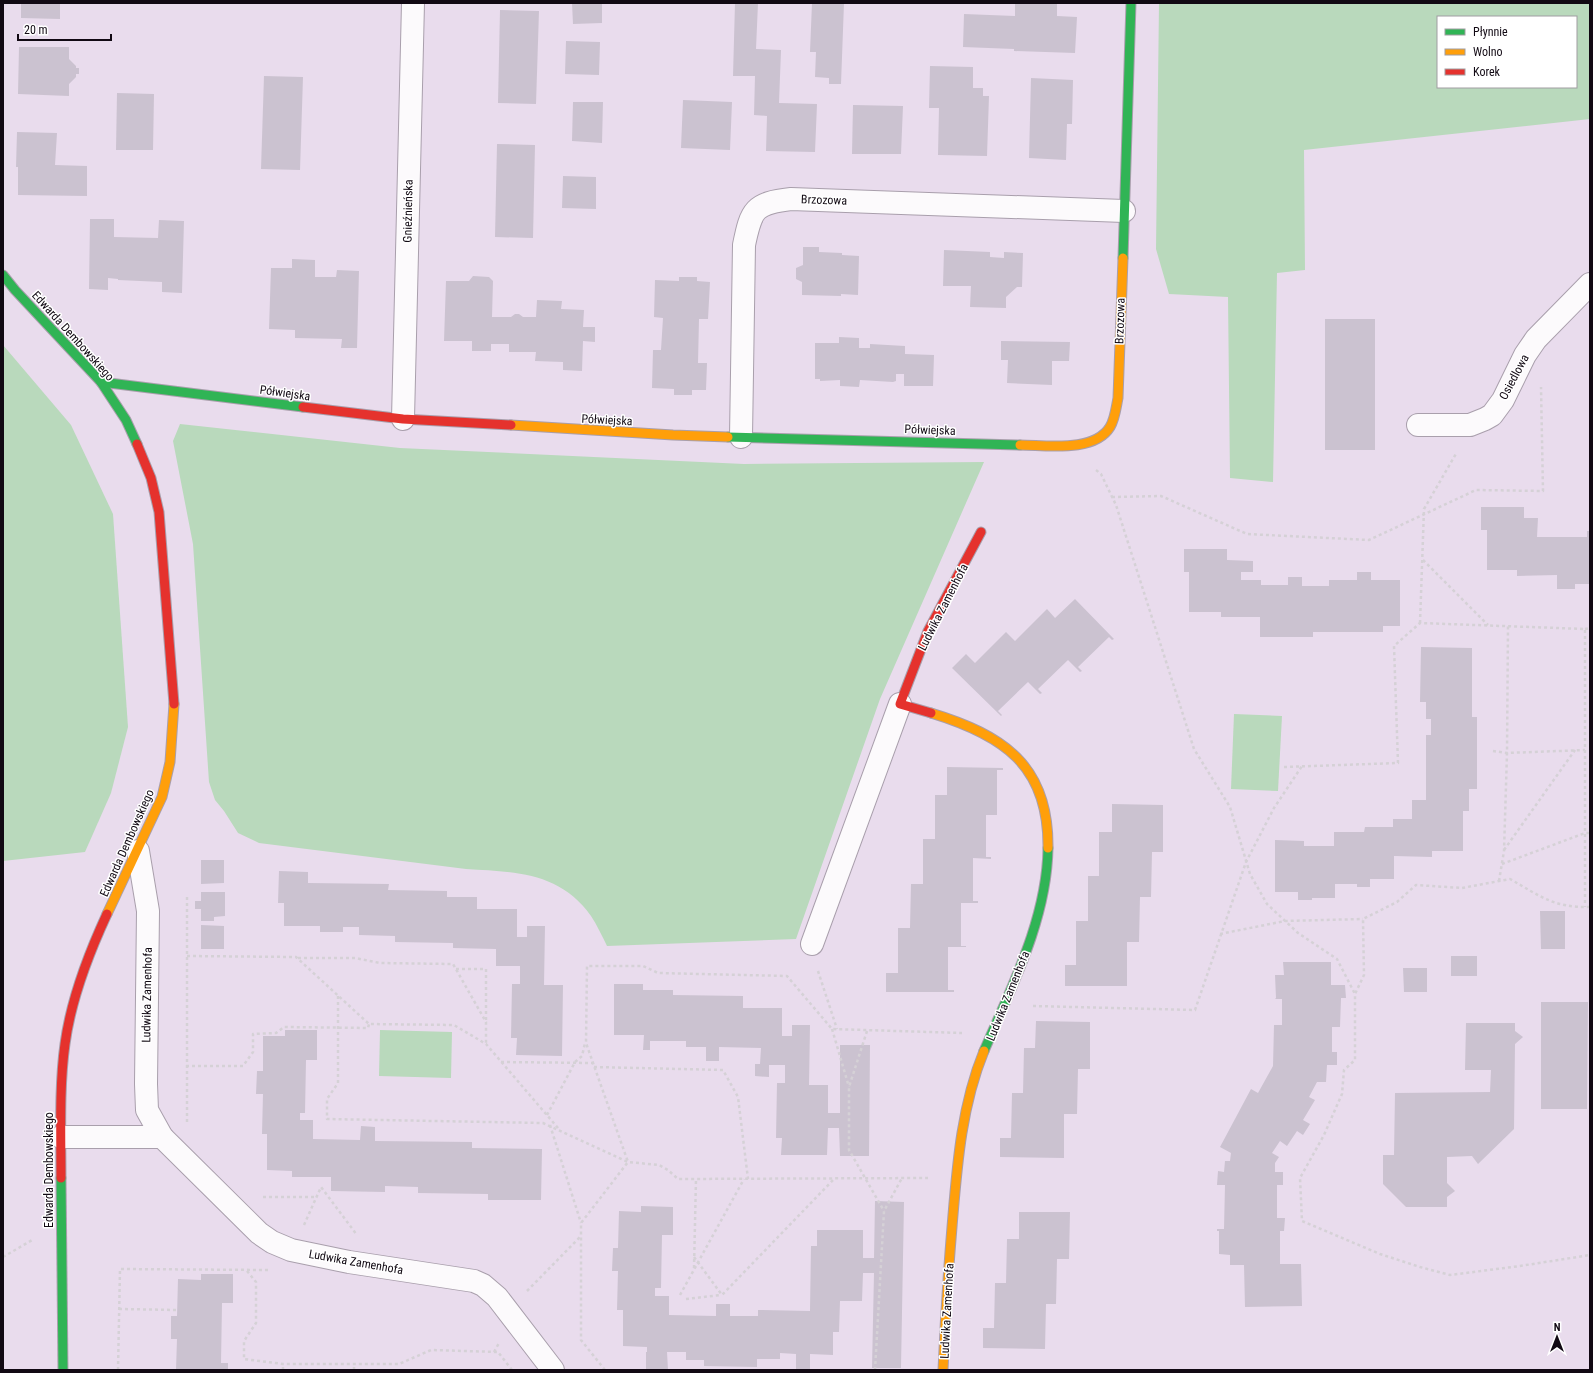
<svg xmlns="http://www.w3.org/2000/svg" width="1593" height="1373" font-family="'Roboto Condensed',sans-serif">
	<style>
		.green { fill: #b9d9bc; fill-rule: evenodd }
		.building { fill: #cbc2d0 }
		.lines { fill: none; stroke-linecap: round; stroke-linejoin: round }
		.street-casing { stroke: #a99fac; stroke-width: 24 }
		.fast-casing { stroke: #a99fac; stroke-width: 11 }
		.slow-casing { stroke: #a99fac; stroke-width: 11 }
		.jam-casing { stroke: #a99fac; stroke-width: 11 }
		.path { stroke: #d5d1d6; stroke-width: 2.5; stroke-dasharray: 3 3; stroke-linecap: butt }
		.street { stroke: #fcfafc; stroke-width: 22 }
		.fast { stroke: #30b455; stroke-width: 9 }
		.slow { stroke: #ff9f0a; stroke-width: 9 }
		.jam { stroke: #e5322d; stroke-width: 9 }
		.labels { text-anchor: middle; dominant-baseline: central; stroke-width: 3; stroke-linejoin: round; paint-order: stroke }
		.street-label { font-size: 12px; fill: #110913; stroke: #fff }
	</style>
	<rect width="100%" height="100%" fill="#e9dced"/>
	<g class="green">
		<path d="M1159 3H1590V119L1304 150 1305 270 1277 273 1273 482 1230 478 1228 297 1169 294 1156 249ZM1438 17H1576V87H1438Z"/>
		<path d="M3 345 71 425 113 514 128 727 111 793 85 852 3 861Z"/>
		<path d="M180 424 400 448 744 464 984 462 880 699 796 939 607 946C602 936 597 925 591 916 560 872 515 872 466 869L259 843 238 833 224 811 215 800 209 782 193 544 173 441Z"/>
		<path d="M1234 714 1282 716 1278 791 1231 789Z"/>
		<path d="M380 1030 452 1032 451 1078 379 1076Z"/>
	</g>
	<g class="building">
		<path d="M21 3H60V19L21 18Z"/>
		<path d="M572 3H602V23L573 24Z"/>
		<path d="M735 3H758L756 49 781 50 779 103 817 104 815 152 766 151 767 116 754 115 755 76H733Z"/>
		<path d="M812 3H844L841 84H829V78L815 77 816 52H810Z"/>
		<path d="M1015 3H1057V16L1077 17 1075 53 1014 51V49L963 47 964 14 1015 16Z"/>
		<path d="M500 10 539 11 536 104 498 103Z"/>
		<path d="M566 41 600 42 599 75 565 74Z"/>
		<path d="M19 47H69V59L76 66V68H79V74H76V77L69 84V96L18 94Z"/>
		<path d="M930 66 973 67V88H983V96H989L987 156 938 155 939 108H929Z"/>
		<path d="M264 76 303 77 300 170 261 169Z"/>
		<path d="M1031 78 1073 80 1072 124H1067L1066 160 1029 158Z"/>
		<path d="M117 93 154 94 153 150H116Z"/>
		<path d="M683 100 732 102 730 150 681 148Z"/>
		<path d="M573 102H603L602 143 572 141Z"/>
		<path d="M853 105 903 106 901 154H852Z"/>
		<path d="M17 132 57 133 55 165 87 166V196L18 195V167H16Z"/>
		<path d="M497 144 535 145 533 238 495 237Z"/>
		<path d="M563 176 596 177V209L562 208Z"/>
		<path d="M90 219H114V237L158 238 159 220 184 221 182 293 162 292V282L118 280V279L108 278V290L89 289Z"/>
		<path d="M803 247H819V252L842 253V255L859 256 858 295 841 294V296L802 295V282L796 279V268L803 265Z"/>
		<path d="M944 250 990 252V257L1004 258V252L1023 253 1022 287H1017L1006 297V308L970 307 971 286H943Z"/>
		<path d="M292 259 315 260V277H336L337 270 359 271 357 348H341L342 339 295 338V330L269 329 271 268H292Z"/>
		<path d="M473 276 489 277 493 281 492 317H511L515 314H519L523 317H536L537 300 562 301 561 309 584 310 583 327H595V342L583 341 582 371 563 370V362L535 361 536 352H509V344H491V351H472V341H444L446 281H469Z"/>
		<path d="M679 277H697V281L710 282 708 319H699L698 363H707L706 390H692V395H674V389L652 388 653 350H661L663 318 654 317 655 280 679 281Z"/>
		<rect x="1325" y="319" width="50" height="131"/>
		<path d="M839 337 859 338V348H870V344L905 346V354L934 355 933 386H904V374H896V381L893 382 860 380 859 387 840 386V380L820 381V379H815V343H839Z"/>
		<path d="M1001 341 1070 342 1069 361H1052V385L1007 383 1008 360H1001Z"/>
		<path d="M1481 507H1524V518H1538L1537 537H1587V531H1590V584H1575V589H1557V575L1517 576V570H1487V530H1481Z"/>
		<path d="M1184 549H1227V560L1253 561V572H1241V580H1261V585H1288V577H1302V586H1329V580H1357V572H1371V580H1400V626H1383V632H1313V637H1260V617H1221V612H1189V572H1184Z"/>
		<path d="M1075 599 1114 639 1112 640 1109 637 1078 667 1082 671 1080 672 1068 660 1038 689 1042 693 1040 694 1028 682 998 711 1002 715 1001 716 952 668 966 654 975 663 1006 632 1015 641 1047 609 1055 618Z"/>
		<path d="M1421 647 1472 648V717H1477V789H1469V811H1463V851H1432V857L1394 856V879H1370V887H1357V884H1335V898H1312V900H1298V892H1275V840L1304 841V846H1334V832H1364L1365 827H1393V819H1412V800H1426V735H1431V719H1426V702H1420Z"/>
		<path d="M947 767 1003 768V770H997V815H986V857H991V859L973 858V901H978V903H961V946H966V947H948V990H954V992H886V973H898V928H910L911 884H923V839H935V795H947Z"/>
		<path d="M1112 804 1163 805V852H1152L1151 897H1140L1139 942H1127V986H1065V965H1076V921H1088V876H1099V832H1112Z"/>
		<path d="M201 860H224V883L201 884Z"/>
		<path d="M279 871 308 872V883L389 884 388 890 447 891V897H477V909H517V937H527V926H545L544 985H563L562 1056 516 1055 517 1038H511L512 984H520V966H496V949L453 948V943L395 942V936L359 935V927H343V932H320V926H284V903H278Z"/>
		<path d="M201 892H225V916L214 917V921H201V909H195V901H201Z"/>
		<path d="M1540 911H1565V949H1541Z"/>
		<path d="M201 925 224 926V949H201Z"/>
		<rect x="1451" y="956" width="26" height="20"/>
		<path d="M1283 962H1331V985H1345L1346 998H1341L1340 1027H1332V1052H1337V1065H1327L1326 1082H1317L1309 1097 1315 1100 1303 1120 1310 1124 1303 1135 1297 1131 1287 1146 1280 1141 1272 1153 1279 1157 1275 1163V1172H1283V1185H1277V1218H1285L1284 1231H1280V1264H1301L1302 1306 1245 1307 1244 1265H1230V1255L1219 1254V1231H1217V1229H1224L1225 1185H1217L1218 1171 1224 1172 1225 1161H1230L1231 1153 1220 1147 1251 1089 1258 1093 1273 1066 1274 1025H1282V999H1275L1276 998 1275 975H1284Z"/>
		<path d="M1403 968H1427V992H1404Z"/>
		<path d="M614 984H643V990H673V995L743 996V1008H782V1036H792V1025H810L809 1085H828V1113H840V1045H870L869 1156H840L839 1128H828L827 1155H781L782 1138H776L777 1083H785V1065H769V1077L755 1076V1064H760L761 1048 719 1047V1061H706V1047H686V1041H650V1050H643L644 1035H614Z"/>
		<path d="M1541 1002H1588L1587 1109H1541Z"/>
		<path d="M1036 1021 1090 1022V1069H1078L1077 1114H1064V1158L1000 1157V1138H1011L1012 1093H1023L1024 1048H1035Z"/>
		<path d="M1466 1023H1515V1031L1523 1037 1515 1044 1514 1129 1478 1164 1472 1156 1447 1157V1183L1455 1191 1447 1197V1207H1406L1383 1184V1155H1394L1395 1093 1490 1092 1491 1070H1465Z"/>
		<path d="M285 1030H317V1060H306L305 1113H300V1120H313V1139L360 1140 361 1126 375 1127V1141L472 1142V1148L542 1149 541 1200H488V1194L418 1193V1187L385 1186V1192L331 1191V1177H292V1171L267 1170V1134H262L263 1094H256L257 1071H263V1036H285Z"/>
		<path d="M875 1201 904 1202 901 1368H872L874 1273H863L862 1301H840L839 1332H833V1355L810 1354V1369H796V1354L780 1353V1359H757V1367L704 1366V1360H686V1352H667L668 1370H646V1352H647V1347L623 1346V1310H617L618 1271H612L613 1248H618L619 1211 641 1212V1206L673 1207V1235H662L661 1288H655V1296H669V1315L716 1316V1304H730V1316H758V1310L810 1311 811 1246H817V1230H863V1258H874Z"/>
		<path d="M1019 1212H1070L1069 1259H1057L1056 1304H1046L1045 1349 983 1348V1328H994L995 1283H1006L1007 1239H1019Z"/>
		<path d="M201 1274H233V1303H222L221 1363H228V1370H176L177 1339H171V1316H177L178 1279 201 1280Z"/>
	</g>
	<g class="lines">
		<defs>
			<g id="street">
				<path d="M403 419 413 3"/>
				<path d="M1418 425H1470L1485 419 1492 415 1503 400 1525 355 1536 339 1590 284"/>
				<path d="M741 437 744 245C751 210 754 203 791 199L1124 211"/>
				<path d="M138 851 148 911 146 1084 147 1110 162 1137 259 1233 272 1242 291 1250 349 1262 474 1281 483 1285 497 1297 553 1370"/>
				<path d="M812 944 900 704"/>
				<path d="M61 1137H162"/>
			</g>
			<g id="fast">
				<path d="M1123 258 1131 3"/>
				<path d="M3 275 15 290 101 382 126 420 137 444"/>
				<path d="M101 382 303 407"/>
				<path d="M728 437 1020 445"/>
				<path d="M984 1051C1012 986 1047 919 1048 848"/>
				<path d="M61 1178 63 1370"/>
			</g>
			<g id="slow">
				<path d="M511 425 673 435 728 437"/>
				<path d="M1020 445C1046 445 1094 453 1110 427 1115 419 1116 408 1118 398L1123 258"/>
				<path d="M931 713C1003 735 1049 765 1048 848"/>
				<path d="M107 914 162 797 170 762 174 704"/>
				<path d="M943 1370C945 1322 948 1275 952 1227 957 1167 961 1107 984 1051"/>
			</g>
			<g id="jam">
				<path d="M303 407 403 419 511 425"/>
				<path d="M137 444 151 478 159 512 174 704"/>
				<path d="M931 713 900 704 928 631 981 532"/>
				<path d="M61 1178C61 1136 59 1086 65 1044 71 999 88 955 107 914"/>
			</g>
		</defs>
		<use href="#street" class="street-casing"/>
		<use href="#fast" class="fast-casing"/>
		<use href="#slow" class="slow-casing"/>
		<use href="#jam" class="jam-casing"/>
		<g class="path">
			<path d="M1096 470 1101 474 1116 505 1194 749 1230 807 1250 874 1267 904 1298 933 1337 959 1355 994"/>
			<path d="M1112 497 1161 496 1247 534 1369 540 1476 490 1543 491 1541 387"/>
			<path d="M1423 560 1488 625"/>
			<path d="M1420 623 1424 509 1457 452"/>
			<path d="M1585 629 1590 628"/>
			<path d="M1493 751 1507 753 1585 750"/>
			<path d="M1284 767 1398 763 1394 646 1420 623 1585 629V907"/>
			<path d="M1504 850 1575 750"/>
			<path d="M1502 864 1585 833H1590"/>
			<path d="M1499 881 1504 851 1507 753 1508 626"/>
			<path d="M1590 907C1554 908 1540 896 1510 879L1462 888 1416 885 1397 902 1363 919 1364 975 1355 994V1060L1344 1070 1342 1094 1324 1135 1300 1178 1302 1221 1380 1254 1420 1267 1450 1275 1520 1266 1590 1255"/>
			<path d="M1220 934 1285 921 1363 919"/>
			<path d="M187 956 296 957 369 1024 454 1025 486 1044 558 1128"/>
			<path d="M298 958H355L380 963 453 964 486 1022V1043"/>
			<path d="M456 969H486V1021"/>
			<path d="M818 971 837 1029"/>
			<path d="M338 996V1083L327 1099V1119L543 1123 628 1162 659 1165 668 1170 678 1179 928 1178"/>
			<path d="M1033 1006 1195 1010 1246 862 1274 808 1302 766"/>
			<path d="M832 1029 849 1087"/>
			<path d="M867 1031 849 1087V1150L884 1211"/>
			<path d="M501 1062 593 1063"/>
			<path d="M186 1066H243L253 1052V1034L276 1033 284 1027 368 1028 369 1024"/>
			<path d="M594 1067 723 1070 738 1097 748 1179"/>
			<path d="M547 1115 575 1062 582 1056 585 1043"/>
			<path d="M187 1122V894"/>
			<path d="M550 1125 581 1223"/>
			<path d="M263 1197H317"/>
			<path d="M304 1225 321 1187 357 1235"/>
			<path d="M3 1257 34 1239"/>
			<path d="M694 1257 722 1295 834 1179"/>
			<path d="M694 1268 696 1179"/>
			<path d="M247 1271 256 1282V1323L244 1341V1359L283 1364H399L431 1350 498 1352 512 1370"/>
			<path d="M527 1291 581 1236"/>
			<path d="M680 1295 744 1179"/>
			<path d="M686 1299 721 1295"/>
			<path d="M119 1309 177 1310"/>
			<path d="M494 1352 499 1343"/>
			<path d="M118 1370 120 1269 268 1270"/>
			<path d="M283 1370V1364"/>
			<path d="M354 1370V1364"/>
			<path d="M605 1370 581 1340V1223L628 1162 586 1043 587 966H643L658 973 787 976 832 1029 962 1033"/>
			<path d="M875 1370 884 1211 902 1178"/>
		</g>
		<use href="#street" class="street"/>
		<use href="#fast" class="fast"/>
		<use href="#slow" class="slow"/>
		<use href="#jam" class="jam"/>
	</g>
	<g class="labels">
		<g class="street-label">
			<text transform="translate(824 200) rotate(2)">Brzozowa</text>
			<text transform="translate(408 211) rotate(-89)">Gnieźnieńska</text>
			<text transform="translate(1120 321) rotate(-88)">Brzozowa</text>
			<text transform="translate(73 336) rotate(48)">Edwarda Dembowskiego</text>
			<text transform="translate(1514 377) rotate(-62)">Osiedlowa</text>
			<text transform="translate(285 393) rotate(8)">Półwiejska</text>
			<text transform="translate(607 420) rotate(3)">Półwiejska</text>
			<text transform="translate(930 430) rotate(2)">Półwiejska</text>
			<text transform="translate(943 607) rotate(-63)">Ludwika Zamenhofa</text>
			<text transform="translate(127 843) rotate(-66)">Edwarda Dembowskiego</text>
			<text transform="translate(147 995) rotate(-89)">Ludwika Zamenhofa</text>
			<text transform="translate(1008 996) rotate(-68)">Ludwika Zamenhofa</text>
			<text transform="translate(49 1170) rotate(-90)">Edwarda Dembowskiego</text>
			<text transform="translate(356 1262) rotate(10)">Ludwika Zamenhofa</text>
			<text transform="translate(947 1311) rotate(-87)">Ludwika Zamenhofa</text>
		</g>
	</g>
	<rect width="1593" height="1373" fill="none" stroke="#110913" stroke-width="8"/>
	<rect x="1437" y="16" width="140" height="72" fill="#ffffff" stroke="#a09da1"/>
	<rect x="1445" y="29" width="20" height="6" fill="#30b455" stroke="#a09da1"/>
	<text x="1473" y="36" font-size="12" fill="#110913">Płynnie</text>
	<rect x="1445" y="49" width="20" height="6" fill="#ff9f0a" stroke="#a09da1"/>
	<text x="1473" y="56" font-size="12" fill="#110913">Wolno</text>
	<rect x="1445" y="69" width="20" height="6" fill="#e5322d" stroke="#a09da1"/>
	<text x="1473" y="76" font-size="12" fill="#110913">Korek</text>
	<g transform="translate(1557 1337)" stroke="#ffffff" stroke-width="3" paint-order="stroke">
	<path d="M0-3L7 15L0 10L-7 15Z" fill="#110913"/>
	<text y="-6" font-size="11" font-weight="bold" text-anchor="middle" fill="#110913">N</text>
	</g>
	<path d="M18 34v6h93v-6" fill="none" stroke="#110913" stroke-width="2"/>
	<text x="24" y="34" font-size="12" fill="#110913" stroke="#ffffff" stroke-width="3" paint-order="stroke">20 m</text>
</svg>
